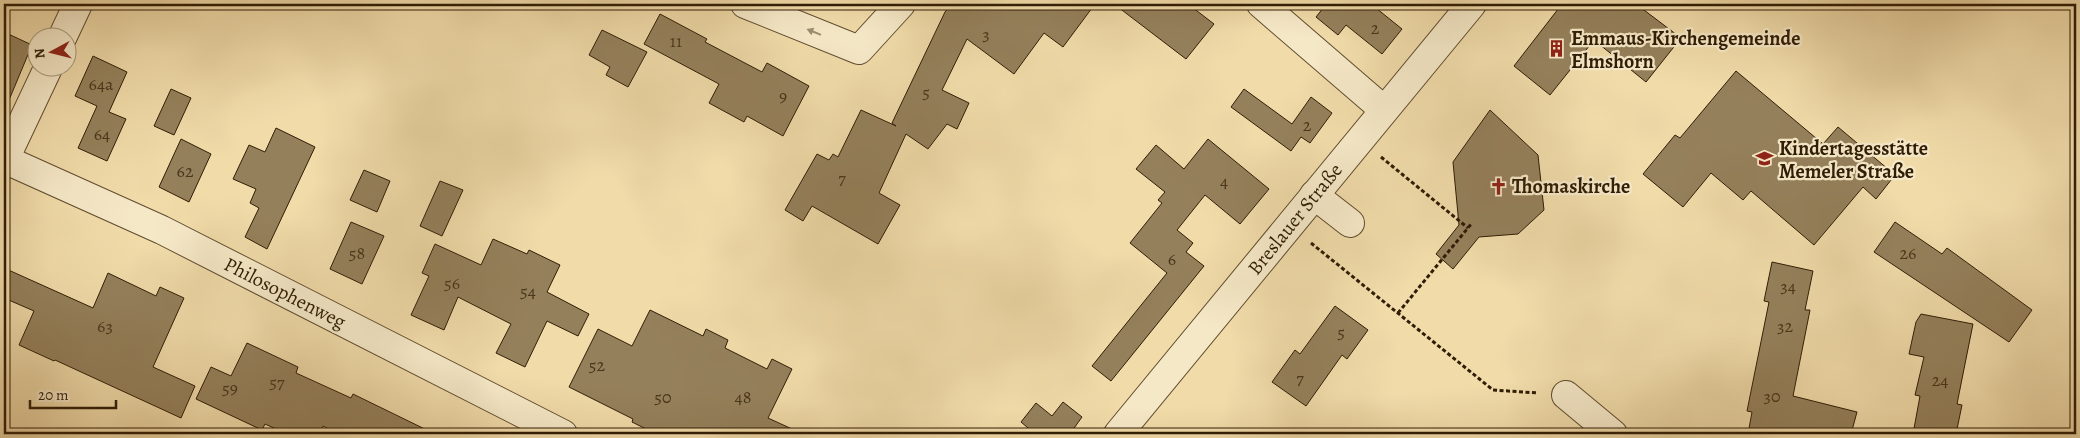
<svg xmlns="http://www.w3.org/2000/svg" width="2080" height="438" font-family="Alegreya,serif">
	<style>
		.building { fill: #94805b; stroke: #301d06 }
		.lines { fill: none; stroke-linecap: round; stroke-linejoin: round }
		.minor-casing { stroke: #604c2f; stroke-width: 30 }
		.path { stroke: #301d06; stroke-width: 3; stroke-dasharray: 4 2.5; stroke-linecap: butt }
		.minor { stroke: #f5e8c7; stroke-width: 28 }
		.oneway { fill: #9c8d70 }
		.labels { text-anchor: middle; dominant-baseline: central; stroke-width: 4.5; stroke-linejoin: round; paint-order: stroke }
		.number-label { font-size: 18px; fill: #49361b }
		.poi-label { font-size: 20px; font-weight: bold; fill: #301d06; stroke: #f5e8c7; text-anchor: start }
		.street-label { font-size: 20px; fill: #301d06; stroke: #f5e8c7 }
	</style>
	<rect width="100%" height="100%" fill="#f0dba9"/>
	<filter id="stains"><feTurbulence type="fractalNoise" baseFrequency=".004" numOctaves="4"/><feColorMatrix values="0 0 0 0 .2 0 0 0 0 .09 0 0 0 0 .02 0 0 0 .5 -.17"/></filter>
	<radialGradient id="worn" r=".72"><stop offset=".6" stop-color="#630" stop-opacity="0"/><stop offset="1" stop-color="#630" stop-opacity=".3"/></radialGradient>
	<g class="building">
		<path d="M951 4H1095L1063 47 1044 33 1014 74 967 39 942 90 969 103 957 129 947 124 928 149 906 134 879 193 900 205 878 244 812 206 803 221 785 210 817 154 829 160 833 154 838 157 861 110 896 126 892 123 945 12Z"/>
		<path d="M1114 4H1188L1214 24 1186 59Z"/>
		<path d="M1320 4H1371L1402 29 1382 54 1346 25 1338 35 1316 17 1324 7Z"/>
		<path d="M1562 4H1636L1681 38 1646 82 1594 40 1550 95 1514 66Z"/>
		<path d="M660 14 707 39 705 42 762 72 767 63 809 86 783 136 747 116 744 122 709 103 719 84 644 44Z"/>
		<path d="M602 30 647 52 628 87 606 75 610 67 589 55Z"/>
		<path d="M4 32 32 45 4 112Z"/>
		<path d="M93 56 127 72 109 112 126 119 107 161 78 148 97 106 75 96Z"/>
		<path d="M1736 71 1823 144 1838 127 1895 175 1876 199 1863 187 1814 245 1751 191 1743 200 1711 173 1683 207 1643 174 1675 135 1680 138Z"/>
		<path d="M171 89 191 98 174 135 154 126Z"/>
		<path d="M1244 89 1292 124 1311 97 1332 113 1310 143 1301 137 1291 151 1231 107Z"/>
		<path d="M1490 110 1538 155 1544 210 1518 234 1479 237 1453 269 1436 254 1459 225 1453 162Z"/>
		<path d="M276 128 315 147 267 249 245 237 259 208 250 203 256 189 233 179 249 145 265 152Z"/>
		<path d="M181 139 211 154 189 202 159 187Z"/>
		<path d="M1208 139 1269 189 1240 224 1205 195 1177 230 1193 243 1186 252 1204 266 1111 381 1092 366 1167 273 1130 243 1162 203 1158 200 1165 192 1136 169 1156 145 1184 169Z"/>
		<path d="M364 170 390 181 377 212 350 200Z"/>
		<path d="M440 181 463 190 442 236 420 226Z"/>
		<path d="M351 222 384 236 362 284 330 269Z"/>
		<path d="M1895 222 1942 254 1947 248 2032 310 2009 342 1874 252Z"/>
		<path d="M493 239 527 254 529 250 560 265 547 292 589 314 578 336 547 321 525 367 496 353 511 324 458 297 444 330 411 315 429 276 422 273 435 244 481 265Z"/>
		<path d="M1772 262 1813 271 1805 310H1810L1793 396 1857 412 1851 434H1748L1752 412 1747 411 1769 302 1764 301Z"/>
		<path d="M4 268 93 308 108 273 156 296 160 287 184 298 153 367 195 386 181 418 55 360 54 361 19 345 34 311 4 298Z"/>
		<path d="M1335 306 1368 330 1347 359 1342 355 1306 406 1272 382 1295 350 1300 354Z"/>
		<path d="M650 310 703 336 706 329 728 340 725 348 767 369 772 359 792 369 768 418 803 434H656L632 422 633 419 569 387 598 329 632 346Z"/>
		<path d="M1921 314 1973 324 1957 404 1962 405 1956 434H1913L1920 396 1915 395 1924 357 1909 354 1916 322Z"/>
		<path d="M247 343 298 367 296 373 351 398 353 394 435 434H339L323 426 319 434H287L265 424 262 430 196 399 211 367 231 376Z"/>
		<path d="M1063 402 1082 417 1072 431 1076 434H1035L1021 422 1036 403 1052 416Z"/>
	</g>
	<g class="lines">
		<defs>
			<g id="minor">
				<path d="M745 4 859 50 901 4"/>
				<path d="M1261 4 1384 110"/>
				<path d="M62 38 78 4"/>
				<path d="M4 159 162 230 563 434"/>
				<path d="M5 159 48 68"/>
				<path d="M1314 195 1350 223"/>
				<path d="M1566 395 1613 434"/>
				<path d="M1118 434 1472 4"/>
			</g>
		</defs>
		<use href="#minor" class="minor-casing"/>
		<g class="path">
			<path d="M1381 157 1468 228"/>
			<path d="M1311 243 1493 390 1538 393"/>
			<path d="M1398 313 1472 223"/>
		</g>
		<use href="#minor" class="minor"/>
	</g>
	<defs><path id="oneway-solid" d="M-6-.8H1V-3.2L6.5 0L1 3.2V.8H-6Z" transform="scale(1.25)"/></defs>
	<use class="oneway" href="#oneway-solid" transform="translate(814 32) rotate(-158)"/>
	<defs>
		<symbol id="building-bare" viewBox="-9 -9 18 18"><path d="M-4-6H4V6H1V3H-1V6H-4ZM-2.5-4.3h1.7v1.8h-1.7ZM.8-4.3h1.7v1.8H.8ZM-2.5-1h1.7V.8h-1.7ZM.8-1h1.7V.8H.8Z" fill="#8f2418" stroke="#f5e8c7" stroke-width="2.5" paint-order="stroke"/></symbol>
		<symbol id="school-bare" viewBox="-9 -9 18 18"><path d="M0-5L7-2L0 1L-7-2ZM-4 1L0 2.5L4 1V4Q0 6-4 4Z" fill="#8f2418" stroke="#f5e8c7" stroke-width="2.5" paint-order="stroke"/></symbol>
		<symbol id="church-bare" viewBox="-9 -9 18 18"><path d="M-1.2-6h2.4v3.5h3.3v2.4h-3.3V6h-2.4V-.1h-3.3v-2.4h3.3Z" fill="#8f2418" stroke="#f5e8c7" stroke-width="2.5" paint-order="stroke"/></symbol>
	</defs>
	<g fill-rule="evenodd">
		<use href="#building-bare" x="1544" y="36" width="25" height="25"/>
		<use href="#school-bare" x="1752" y="146" width="25" height="25"/>
		<use href="#church-bare" x="1486" y="174" width="25" height="25"/>
	</g>
	<g class="labels">
		<g class="number-label">
			<text x="1375" y="28">2</text>
			<text x="986" y="34">3</text>
			<text x="676" y="41">11</text>
			<text x="101" y="84">64a</text>
			<text x="926" y="92">5</text>
			<text x="783" y="96">9</text>
			<text x="1307" y="125">2</text>
			<text x="102" y="134">64</text>
			<text x="185" y="171">62</text>
			<text x="842" y="178">7</text>
			<text x="1224" y="181">4</text>
			<text x="357" y="253">58</text>
			<text x="1908" y="253">26</text>
			<text x="1172" y="259">6</text>
			<text x="452" y="283">56</text>
			<text x="1788" y="286">34</text>
			<text x="528" y="291">54</text>
			<text x="105" y="326">63</text>
			<text x="1785" y="326">32</text>
			<text x="1341" y="332">5</text>
			<text x="597" y="365">52</text>
			<text x="1300" y="378">7</text>
			<text x="1940" y="380">24</text>
			<text x="277" y="382">57</text>
			<text x="230" y="388">59</text>
			<text x="1772" y="396">30</text>
			<text x="663" y="397">50</text>
			<text x="743" y="397">48</text>
		</g>
		<g class="poi-label">
			<text x="1571" y="38">Emmaus-Kirchengemeinde<tspan x="1571" dy="23">Elmshorn</tspan></text>
			<text x="1779" y="148">Kindertagesstätte<tspan x="1779" dy="23">Memeler Straße</tspan></text>
			<text x="1512" y="186">Thomaskirche</text>
		</g>
		<g class="street-label">
			<text transform="translate(1295 219) rotate(-51)">Breslauer Straße</text>
			<text transform="translate(285 293) rotate(27)">Philosophenweg</text>
		</g>
	</g>
	<rect width="2080" height="438" fill="none" stroke="#f0dba9" stroke-width="20"/>
	<rect x="5" y="5" width="2070" height="428" fill="none" stroke="#301d06" stroke-width="2.5"/>
	<rect x="10" y="10" width="2060" height="418" fill="none" stroke="#301d06"/>
	<g transform="translate(52 52) rotate(263)"><circle r="24" fill="#f5e8c7" stroke="#a6977a"/>
	<path d="M0-4L9 19L0 12L-9 19Z" fill="#8f2418"/>
	<text y="-8" font-size="14" font-weight="bold" text-anchor="middle" fill="#301d06">N</text>
	</g>
	<path d="M30 400v8h86v-8" fill="none" stroke="#301d06" stroke-width="2.5"/>
	<text x="38" y="400" font-size="15" fill="#301d06" stroke="#f5e8c7" stroke-width="4" paint-order="stroke">20 m</text>
	<rect width="100%" height="100%" filter="url(#stains)"/>
	<rect width="100%" height="100%" fill="url(#worn)"/>
</svg>
